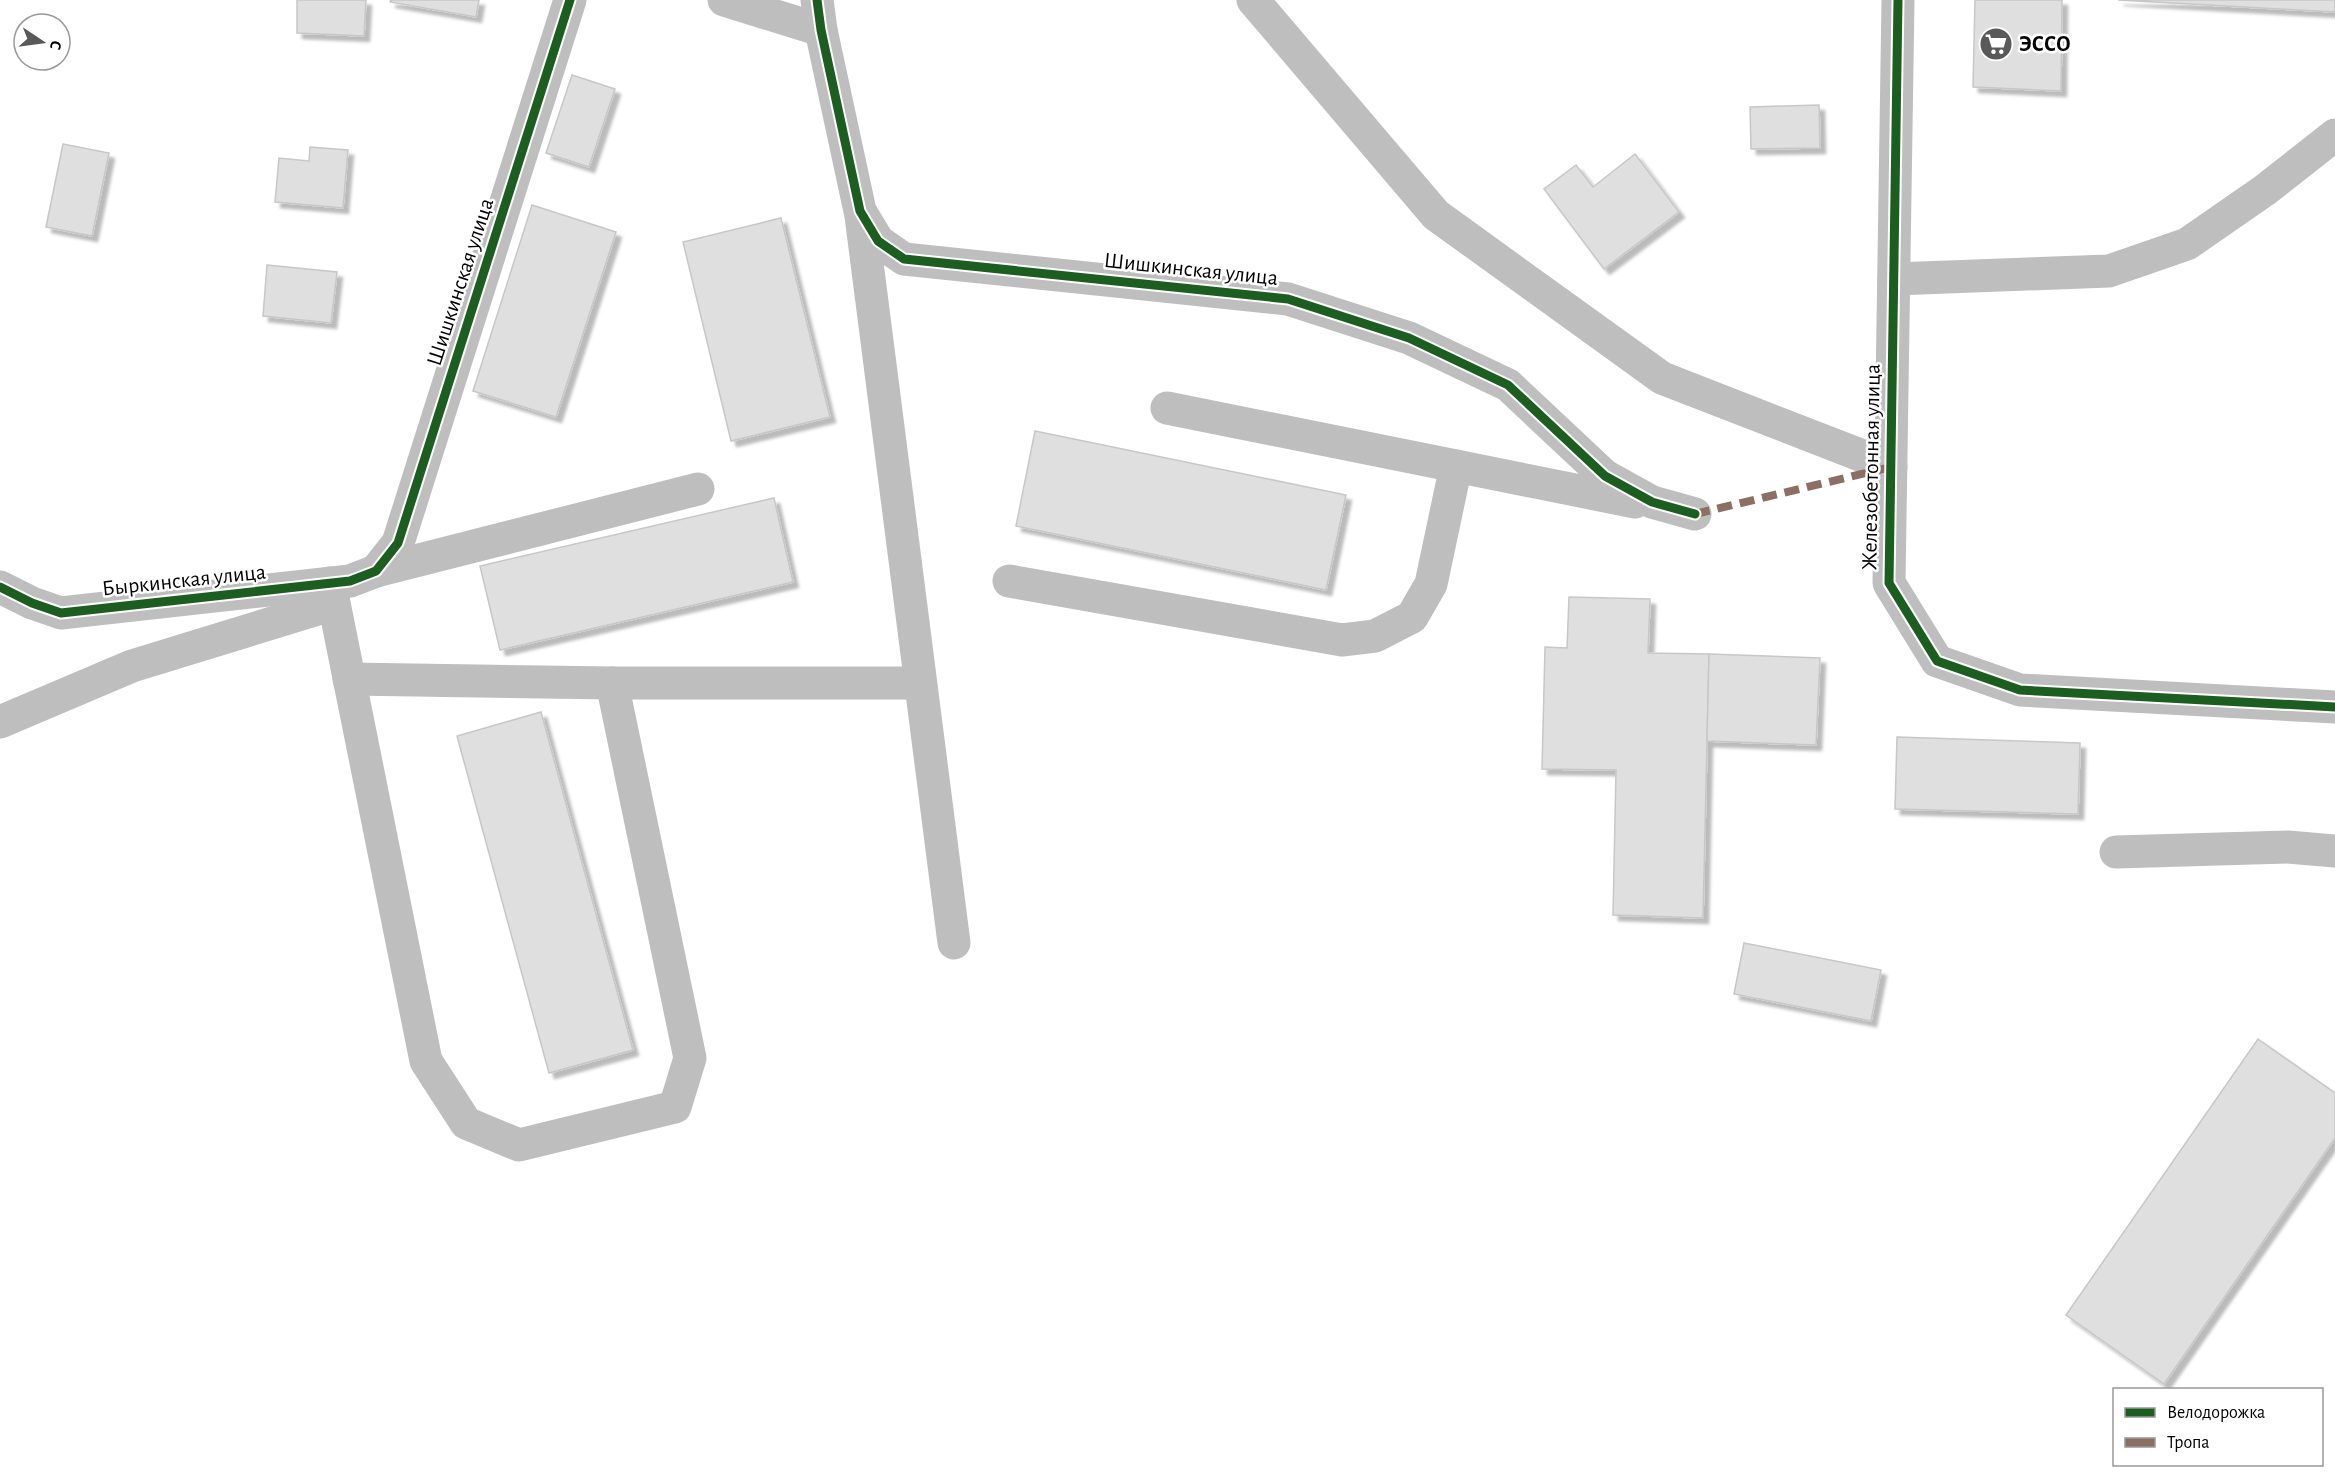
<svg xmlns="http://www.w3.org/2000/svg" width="2335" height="1478" font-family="'Alegreya Sans',sans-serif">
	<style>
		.building { fill: #dfdfdf; stroke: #c7c7c7; stroke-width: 1.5; filter: url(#shadow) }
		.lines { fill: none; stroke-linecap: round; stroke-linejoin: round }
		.minor { stroke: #bebebe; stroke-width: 33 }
		.quiet { stroke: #8d6e63; stroke-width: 8; stroke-dasharray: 15 8; stroke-linecap: butt }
		.cycleway-casing { stroke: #fff; stroke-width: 13 }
		.cycleway { stroke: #1b5e20; stroke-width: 9 }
		.labels { text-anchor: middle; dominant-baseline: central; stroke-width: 5; stroke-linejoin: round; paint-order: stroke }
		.poi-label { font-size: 22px; font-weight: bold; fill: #000; stroke: #fff; text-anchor: start }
		.street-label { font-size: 22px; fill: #000; stroke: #fff }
	</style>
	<defs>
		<filter id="shadow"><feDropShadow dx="5.5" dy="5.5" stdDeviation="1.5" flood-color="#0004"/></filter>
	</defs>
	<rect width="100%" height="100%" fill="#fff"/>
	<g class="building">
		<path d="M297 0H366L364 36 297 33Z"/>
		<path d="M391 0H479L476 17 390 2Z"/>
		<path d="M1975 0H2062L2061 91 1973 87Z"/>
		<path d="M2118 0H2335V12Z"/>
		<path d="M572 75 615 89 589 167 546 153Z"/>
		<path d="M1819 105 1820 148 1751 149 1750 107Z"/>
		<path d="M63 144 109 153 92 236 46 227Z"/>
		<path d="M310 147 348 150 343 208 275 202 279 158 309 161Z"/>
		<path d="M1635 154 1679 212 1604 269 1544 189 1576 165 1593 187Z"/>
		<path d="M532 205 616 232 556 417 473 391Z"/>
		<path d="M781 218 830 417 731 441 683 242Z"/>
		<path d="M267 265 337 272 331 323 263 316Z"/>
		<path d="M1035 431 1346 495 1326 590 1016 526Z"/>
		<path d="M774 498 793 582 500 650 480 566Z"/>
		<path d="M1569 597 1650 599 1648 653 1709 654 1703 918 1613 915 1616 770 1542 769 1545 647 1567 648Z"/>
		<path d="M1709 654 1820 658 1816 745 1707 741Z"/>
		<path d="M541 712 633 1050 549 1073 457 736Z"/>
		<path d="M1897 737 2080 743 2078 814 1895 809Z"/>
		<path d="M1744 943 1881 970 1871 1021 1734 994Z"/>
		<path d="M2258 1039 2335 1093V1138L2164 1384 2066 1315Z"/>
	</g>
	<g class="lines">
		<g class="minor">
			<path d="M724 0 821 30"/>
			<path d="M817 0 821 30 860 211 878 241 904 259 1288 299 1409 338 1508 385 1605 476 1652 502 1695 514"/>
			<path d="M1253 0 1436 215 1662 378 1891 467"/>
			<path d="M1898 0 1889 583 1937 661 2020 690 2335 707"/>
			<path d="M861 216 954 943"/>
			<path d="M1894 279 2109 271 2187 244 2265 190 2335 135"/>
			<path d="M1167 408 1635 502"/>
			<path d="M376 571 398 543 570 0"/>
			<path d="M1009 581 1342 640 1375 636 1412 617 1431 584 1456 466"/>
			<path d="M330 583 426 1061 466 1123 519 1145 675 1107 690 1058 612 683"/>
			<path d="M0 587 32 603 61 613 350 581 376 571 698 489"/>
			<path d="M349 679 612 683H920"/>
			<path d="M0 722 132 666 334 604"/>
			<path d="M2116 852 2288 847 2335 851"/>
		</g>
		<path class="quiet" d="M1695 514 1891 467"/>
		<defs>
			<g id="cycleway">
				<path d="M817 0 821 30 860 211 878 241 904 259 1288 299 1409 338 1508 385 1605 476 1652 502 1695 514"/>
				<path d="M1898 0 1889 583 1937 661 2020 690 2335 707"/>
				<path d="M0 587 32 603 61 613 350 581 376 571 398 543 570 0"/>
			</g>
		</defs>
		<use href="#cycleway" class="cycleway-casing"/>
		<use href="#cycleway" class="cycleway"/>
	</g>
	<defs>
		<symbol id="supermarket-disc" viewBox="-11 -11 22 22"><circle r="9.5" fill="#595959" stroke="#fff"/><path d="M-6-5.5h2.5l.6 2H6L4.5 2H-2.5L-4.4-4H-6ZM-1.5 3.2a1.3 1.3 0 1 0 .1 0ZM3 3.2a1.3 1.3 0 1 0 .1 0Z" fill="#fff"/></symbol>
	</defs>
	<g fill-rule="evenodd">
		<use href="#supermarket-disc" x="1977" y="25" width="38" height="38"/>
	</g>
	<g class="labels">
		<g class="poi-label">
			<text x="2019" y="44">ЭССО</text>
		</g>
		<g class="street-label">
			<text transform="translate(1191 269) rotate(6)">Шишкинская улица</text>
			<text transform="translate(460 282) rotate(-72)">Шишкинская улица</text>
			<text transform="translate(1871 467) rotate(-89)">Железобетонная улица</text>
			<text transform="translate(184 580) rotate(-6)">Быркинская улица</text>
		</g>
	</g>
	<rect x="2113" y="1388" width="210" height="78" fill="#ffffff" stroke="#999999" stroke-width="1.5"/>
	<rect x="2125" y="1408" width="30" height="9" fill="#1b5e20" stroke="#999999" stroke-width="1.5"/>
	<text x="2167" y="1418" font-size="18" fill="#000000">Велодорожка</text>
	<rect x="2125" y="1438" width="30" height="9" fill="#8d6e63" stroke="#999999" stroke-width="1.5"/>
	<text x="2167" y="1448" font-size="18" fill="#000000">Тропа</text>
	<g transform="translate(42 42) rotate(103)"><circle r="28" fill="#ffffff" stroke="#999999" stroke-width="1.5"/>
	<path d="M0-4.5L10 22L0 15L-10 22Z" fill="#595959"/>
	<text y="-9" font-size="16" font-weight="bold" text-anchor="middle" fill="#000000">С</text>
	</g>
</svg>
